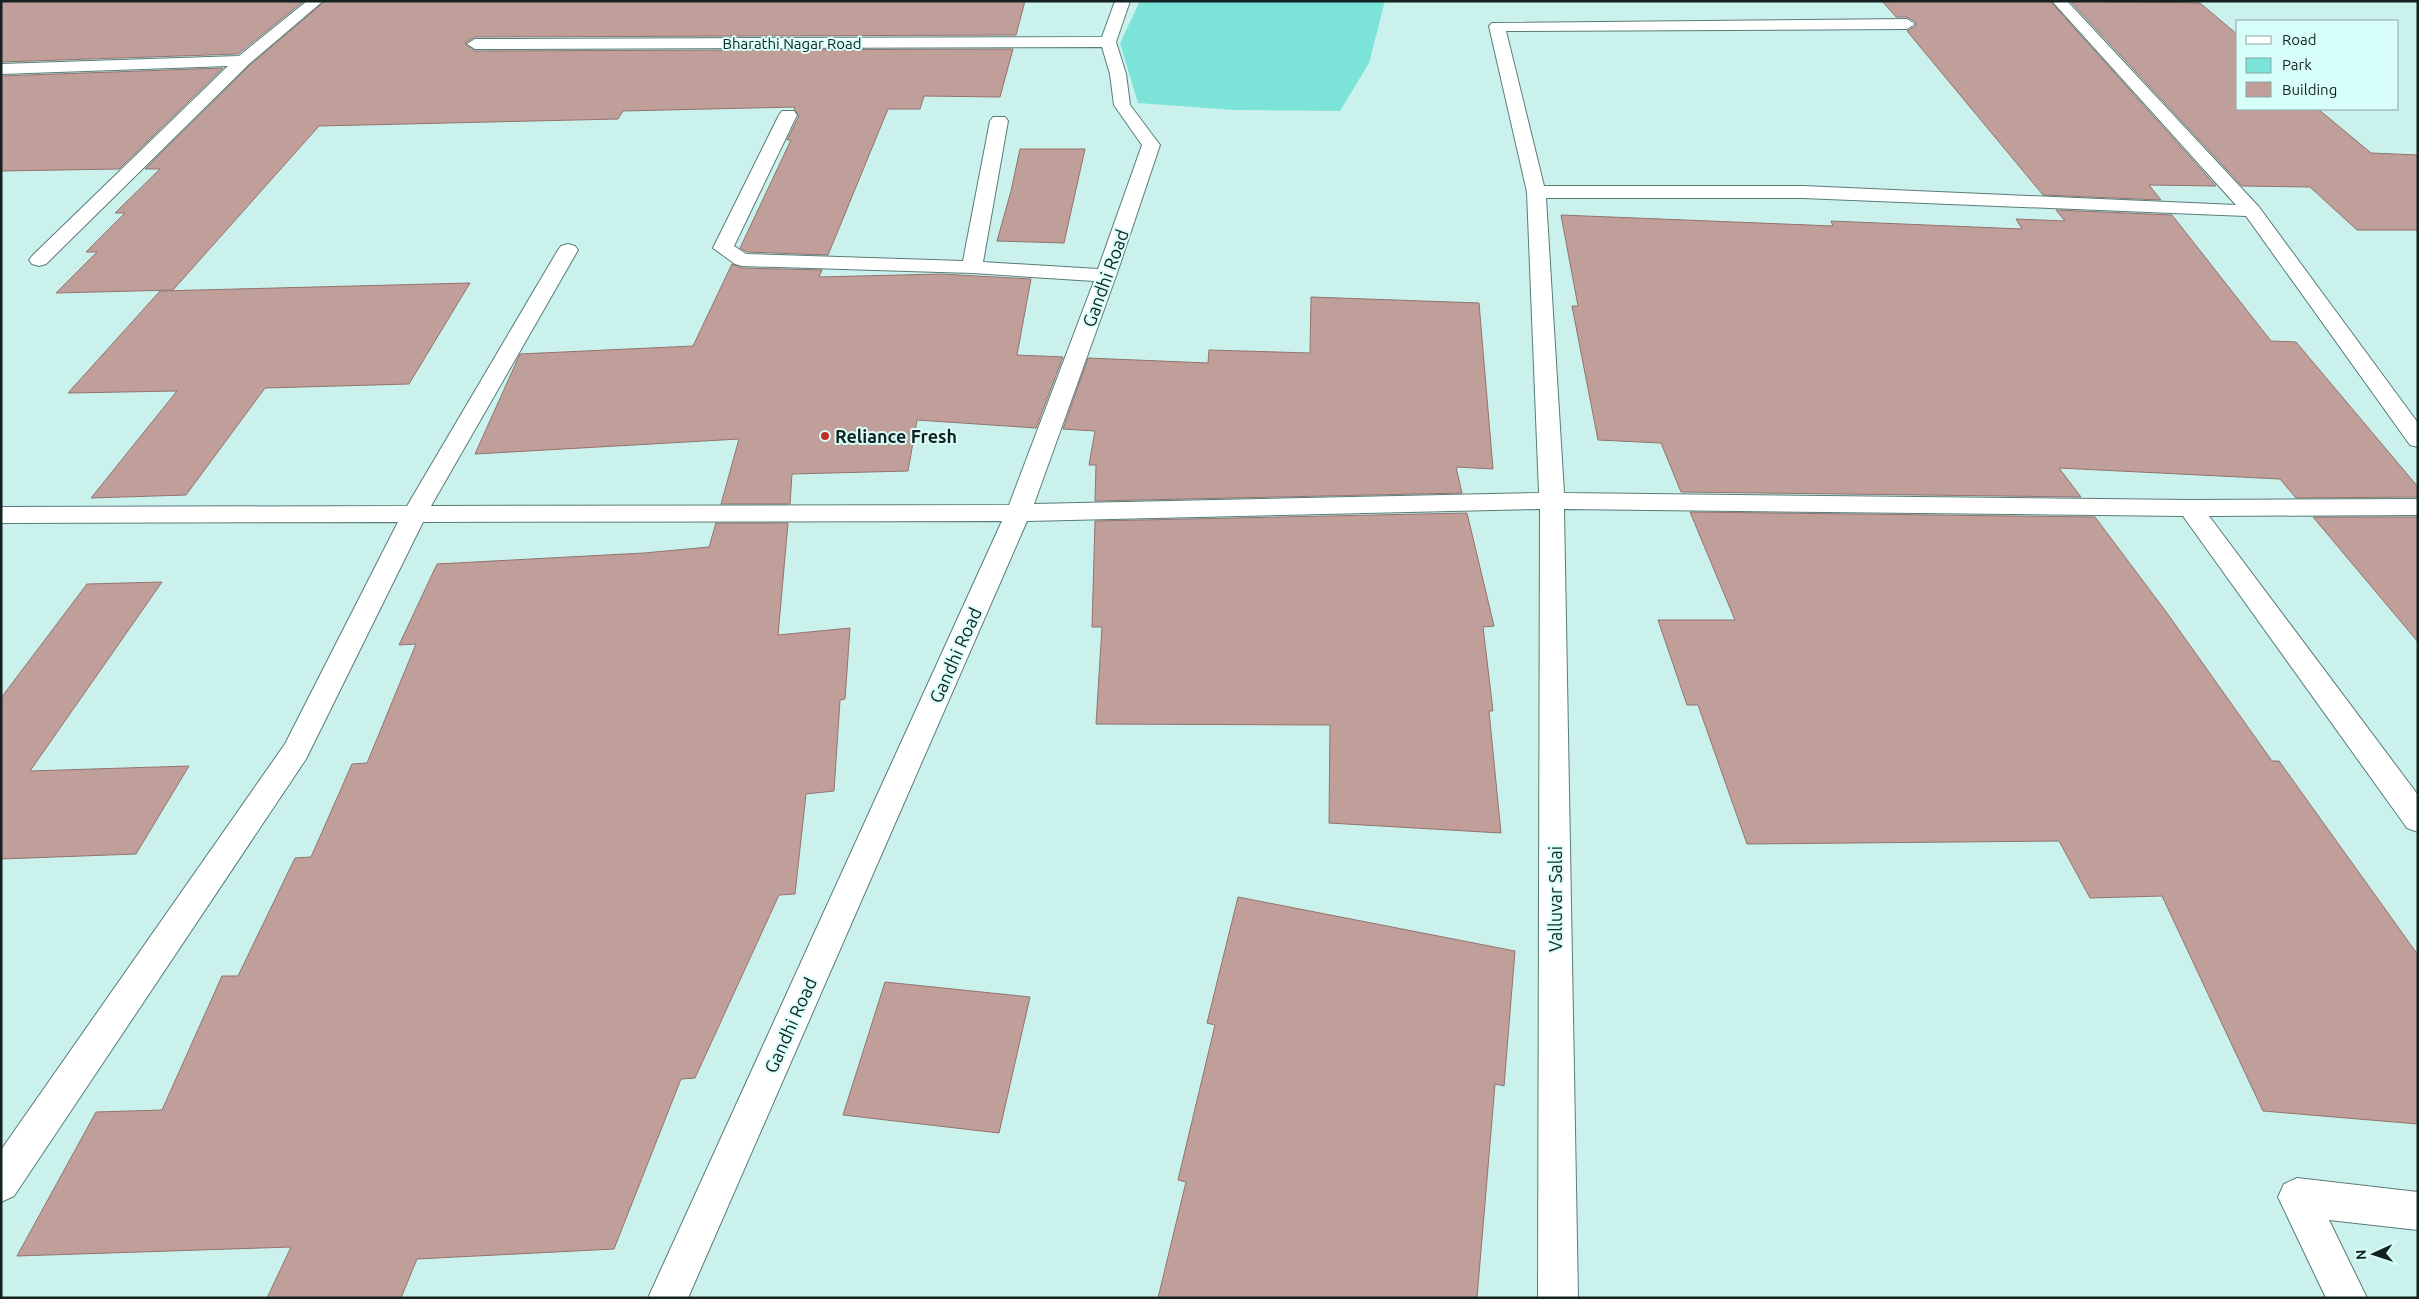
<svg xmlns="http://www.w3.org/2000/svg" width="2419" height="1299" font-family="Ubuntu,sans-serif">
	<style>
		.green { fill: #7ce3d9 }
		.building { fill: #c09f9a; stroke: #92736e }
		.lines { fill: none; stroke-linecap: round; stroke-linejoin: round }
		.minor-casing { stroke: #597c78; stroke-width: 2 }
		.minor { fill: #fff; fill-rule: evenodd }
		.poi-dot { fill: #bd3023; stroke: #d8fefa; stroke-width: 2 }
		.labels { text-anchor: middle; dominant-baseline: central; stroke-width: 4; stroke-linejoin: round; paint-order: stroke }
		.far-street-label { font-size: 15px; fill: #132120; stroke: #d8fefa }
		.street-label { font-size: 18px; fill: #132120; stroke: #d8fefa }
		.poi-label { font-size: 18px; font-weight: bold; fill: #132120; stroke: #d8fefa; text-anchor: start }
	</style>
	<rect width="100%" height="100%" fill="#cbf1ec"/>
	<path class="green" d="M1140 1H1385L1369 63 1340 111 1234 110 1138 103 1120 43Z"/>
	<g class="building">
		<path d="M1 1H304L238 54 1 62Z"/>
		<path d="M325 1H1025L1016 35 475 37 465 43 475 51 1013 49 1000 97 924 96 920 109H888L828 255 747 252 740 248 791 140H787L799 116 794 109 795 107 623 111 618 119 319 126 173 290 56 293 97 252H86L125 213H115L160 169H145L250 65Z"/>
		<path d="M1882 1H2050L2216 186 2149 185 2161 200 2043 195 1907 31 1916 26V22L1907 17H1896Z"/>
		<path d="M2070 1 2200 3 2238 35V109H2318L2371 153 2418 155V230H2357L2310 187 2242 186Z"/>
		<path d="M223 68 119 169 1 171V76Z"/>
		<path d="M1020 149H1085L1064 243 997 241 1011 191Z"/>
		<path d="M2056 210 2172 215 2271 341 2296 342 2418 487V497L2296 498 2280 479 2059 468 2081 497 1681 492 1661 443 1598 440 1572 306H1578L1561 215 1833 226 1831 221 2022 229 2016 219 2065 221Z"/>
		<path d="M732 264 742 268 822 270 819 277 941 274 1031 279 1017 355 1063 357 1036 428 917 420 908 471 792 474 790 504H721L739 439 475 454 520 354 693 346Z"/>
		<path d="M470 283 409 384 265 388 186 495 91 498 177 391 68 393 160 291Z"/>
		<path d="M1311 297 1479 303 1493 469 1456 467 1462 493 1095 501 1096 465H1089L1095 431 1063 429 1088 358 1208 363 1209 350 1310 353Z"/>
		<path d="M1690 512 2095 517 2167 613 2272 761H2279L2418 955V1124L2263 1111 2162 896 2090 898 2059 841 1747 844 1698 705H1687L1658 620H1735Z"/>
		<path d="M1467 513 1494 626 1483 627 1493 711H1489L1501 833 1329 823 1330 725 1096 724 1102 627H1092L1095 521Z"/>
		<path d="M2313 517H2418V642Z"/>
		<path d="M716 523H788L778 635 850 628 845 699 840 700 834 791 806 794 795 894 779 895 695 1078 681 1079 614 1249 417 1259 401 1298H267L291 1247 17 1256 96 1112 162 1110 222 976H238L295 858 311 857 352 764 367 763 416 644 399 645 437 564 644 553 709 547Z"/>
		<path d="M162 582 30 771 189 766 136 854 1 859V698L87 584Z"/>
		<path d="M1238 897 1515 951 1504 1086 1495 1084 1477 1298H1158L1186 1182 1178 1180 1215 1025 1207 1023Z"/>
		<path d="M885 982 1030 997 999 1133 843 1115Z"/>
	</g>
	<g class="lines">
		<defs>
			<g id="minor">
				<path d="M307 1H323L249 64 46 264 39 266 32 264 29 260 32 256 228 66 1 74V64L239 56Z"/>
				<path d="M1115 1H1130L1116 42 1126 74 1130 105 1160 145 1116 276 1034 504 1539 493 1527 192 1489 26 1492 23 1907 19 1915 24 1907 29 1506 31 1544 186H1803L2236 205 2052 1H2067L2259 207 2418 423V447L2410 445 2246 216 1803 198H1546L1564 493 2190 500 2418 499V515L2209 516 2418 795V832L2407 828 2183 516 1564 509 1578 1298H1538L1540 509 1027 521 688 1298H648L1002 521 423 522 306 759 14 1196 1 1202V1150L285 744 398 522 1 523V507L407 506 558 250 561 246 568 244 575 246 578 250 431 506 1009 505 1094 281 972 273 742 266 735 264 713 248 779 115 782 111H794L797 115 734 246 746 254 963 261 990 121 993 117H1005L1008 121 983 262 1098 269 1142 145 1114 105 1110 74 1102 47 475 49 467 44 475 39 1102 37Z"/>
				<path d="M2297 1178 2418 1192V1230L2329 1220 2367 1298H2326L2278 1197 2284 1184Z"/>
			</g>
		</defs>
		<use href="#minor" class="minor-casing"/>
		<use href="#minor" class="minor"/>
	</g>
	<circle class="poi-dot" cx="825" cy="436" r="5"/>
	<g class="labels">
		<g class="far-street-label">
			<text x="792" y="43">Bharathi Nagar Road</text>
		</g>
		<g class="street-label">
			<text transform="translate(1105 278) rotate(-70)">Gandhi Road</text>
			<text transform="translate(955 655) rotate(-66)">Gandhi Road</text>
			<text transform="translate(1555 899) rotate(-90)">Valluvar Salai</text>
			<text transform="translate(790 1025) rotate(-66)">Gandhi Road</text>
		</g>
		<g class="poi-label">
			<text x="835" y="436">Reliance Fresh</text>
		</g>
	</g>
	<rect width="2419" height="1299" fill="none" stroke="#132120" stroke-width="5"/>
	<rect x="2236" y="20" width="162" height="90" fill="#d8fefa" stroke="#89a6a3"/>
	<rect x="2246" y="36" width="25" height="8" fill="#ffffff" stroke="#89a6a3"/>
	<text x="2282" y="45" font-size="15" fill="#132120">Road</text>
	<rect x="2246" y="58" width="25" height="15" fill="#7ce3d9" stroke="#89a6a3"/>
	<text x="2282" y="70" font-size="15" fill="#132120">Park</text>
	<rect x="2246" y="82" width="25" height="15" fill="#c09f9a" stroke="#89a6a3"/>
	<text x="2282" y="95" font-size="15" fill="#132120">Building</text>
	<g transform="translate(2374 1254) rotate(267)" stroke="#d8fefa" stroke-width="4" paint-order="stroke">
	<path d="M0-4L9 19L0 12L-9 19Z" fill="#132120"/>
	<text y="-8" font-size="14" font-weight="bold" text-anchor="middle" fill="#132120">N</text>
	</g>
</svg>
